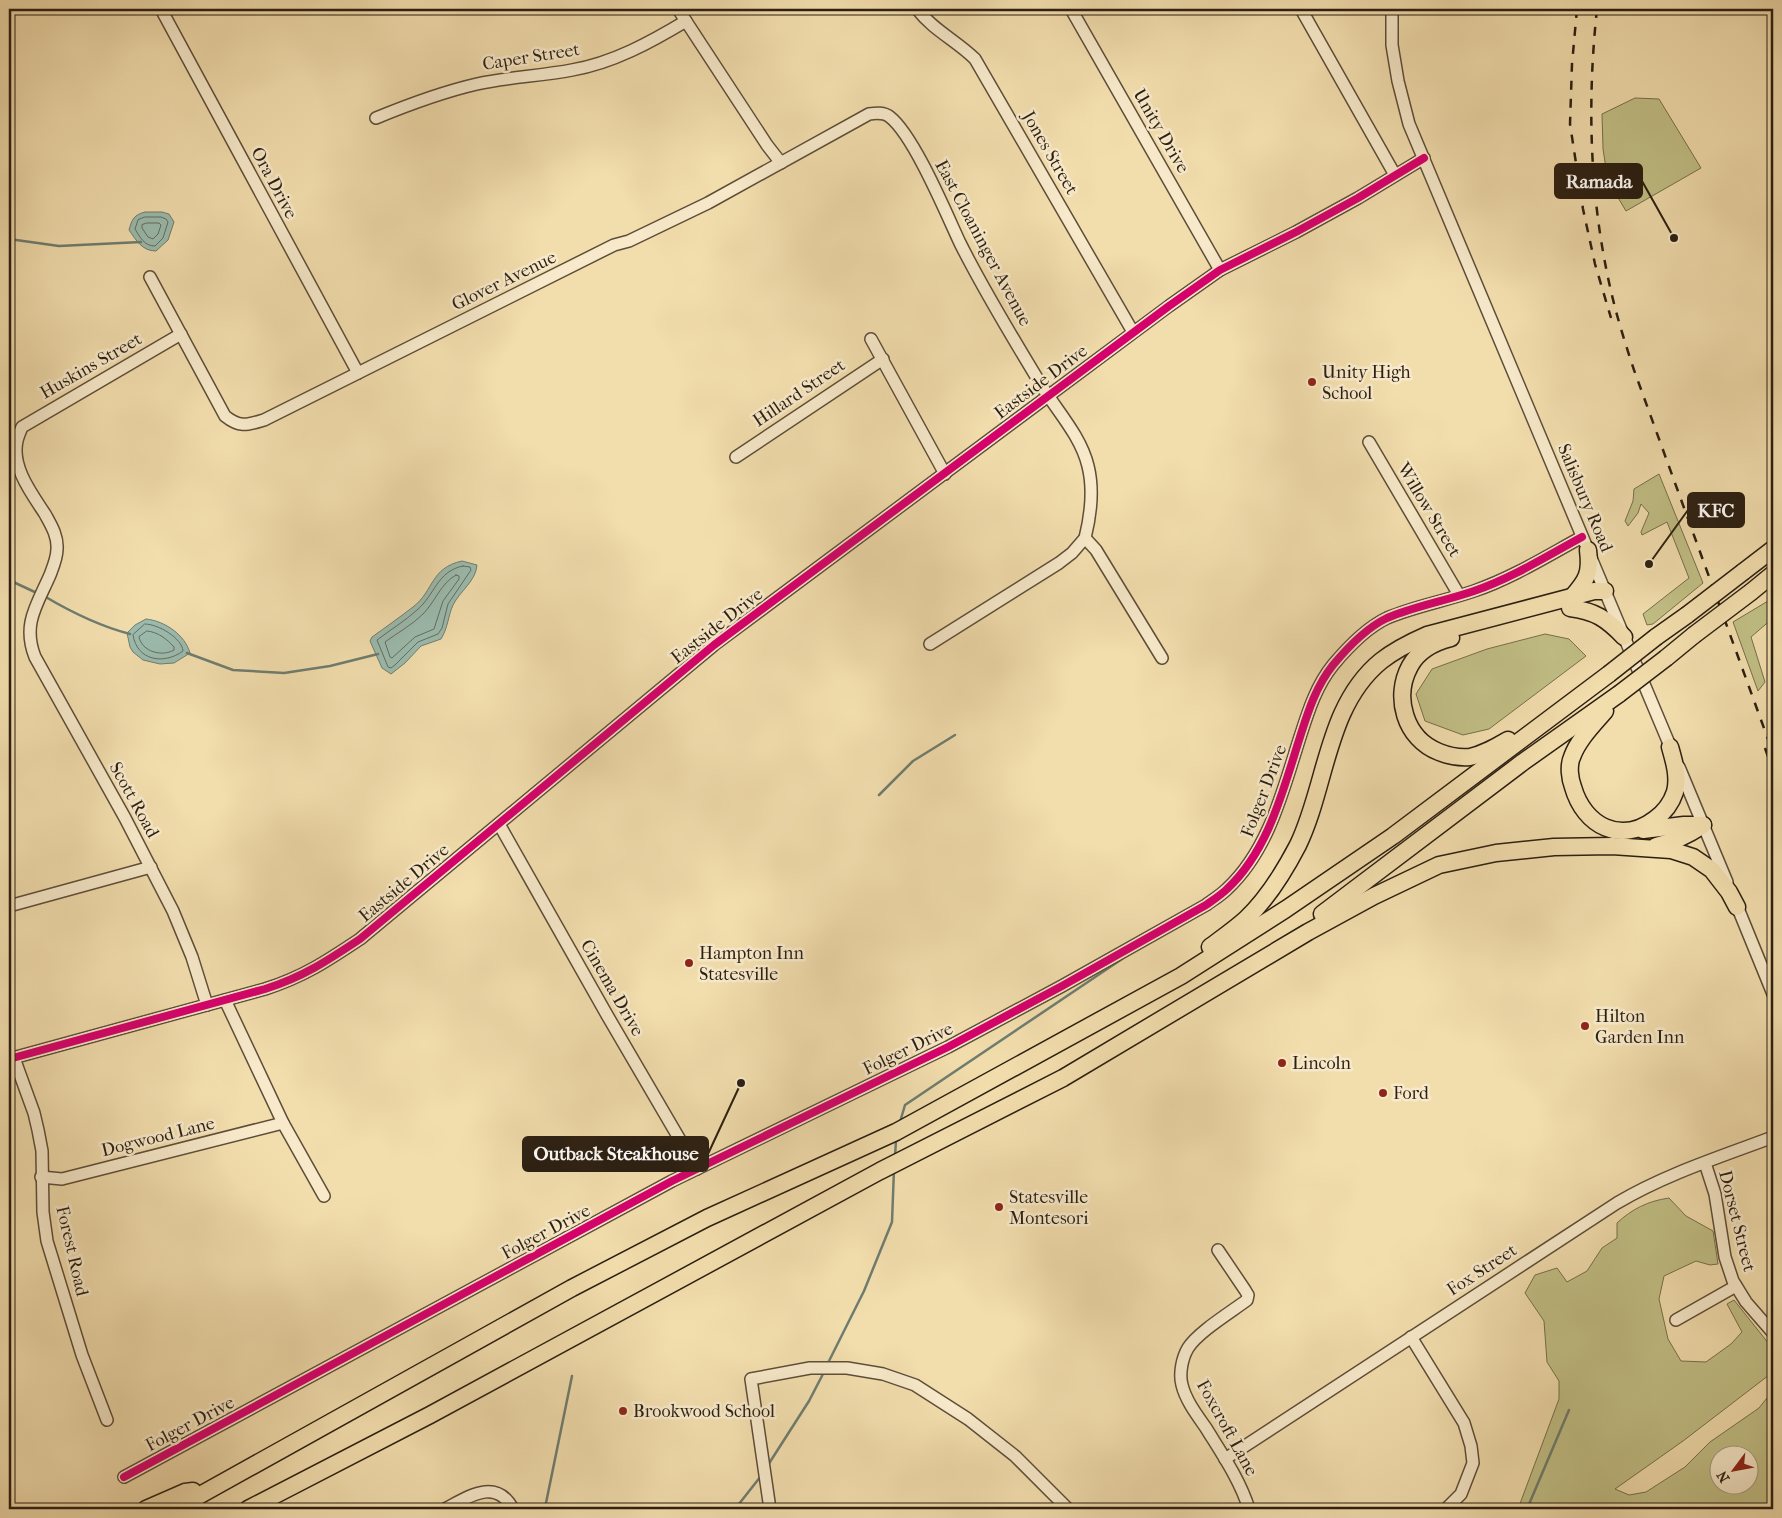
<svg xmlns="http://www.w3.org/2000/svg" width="1782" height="1518" font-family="'IM FELL French Canon',serif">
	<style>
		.green { fill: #c1bf85; stroke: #766f4c; fill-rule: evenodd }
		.water { fill: #9bbbae; stroke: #6e7d70 }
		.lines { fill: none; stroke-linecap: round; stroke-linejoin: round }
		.shore { stroke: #636d60; stroke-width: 1 }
		.stream { stroke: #6e7d70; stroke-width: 2.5 }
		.minor-casing { stroke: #5d4e39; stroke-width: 14 }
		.highway-casing { stroke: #2b1f12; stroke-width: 19 }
		.minor { stroke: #f7e9ca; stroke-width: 11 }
		.highway { stroke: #f2ddad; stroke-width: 16 }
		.rail { stroke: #2b1f12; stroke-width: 2.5; stroke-dasharray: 9 9; stroke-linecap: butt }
		.highway-bridge-casing { stroke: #2b1f12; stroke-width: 19; stroke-linecap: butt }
		.highway-bridge { stroke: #f2ddad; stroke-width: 16 }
		.cycleway-casing { stroke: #f7e9ca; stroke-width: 11 }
		.cycleway { stroke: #d6006c; stroke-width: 8 }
		.poi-dot { fill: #8f2418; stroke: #f7e9ca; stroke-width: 2 }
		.labels { text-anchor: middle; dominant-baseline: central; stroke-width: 5; stroke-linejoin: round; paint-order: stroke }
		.street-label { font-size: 18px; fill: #2b1f12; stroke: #f7e9ca }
		.poi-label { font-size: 18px; fill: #2b1f12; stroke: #f7e9ca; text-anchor: start }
		.leader { fill: none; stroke: #2b1f12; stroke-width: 2 }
		.callout-dot { fill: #2b1f12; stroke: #f7e9ca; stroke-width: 2 }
		.callout { fill: #2b1f12; stroke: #2b1f12; stroke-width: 2 }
		.callout-label { font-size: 19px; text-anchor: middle; font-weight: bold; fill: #fff }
	</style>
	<rect width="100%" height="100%" fill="#f2ddad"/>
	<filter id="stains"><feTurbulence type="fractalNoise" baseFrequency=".004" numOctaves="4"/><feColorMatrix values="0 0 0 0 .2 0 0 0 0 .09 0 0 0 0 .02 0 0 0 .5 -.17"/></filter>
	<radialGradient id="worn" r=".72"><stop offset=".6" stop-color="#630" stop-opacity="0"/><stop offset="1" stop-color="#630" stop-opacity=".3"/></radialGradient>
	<g class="green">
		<path d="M1635 98 1659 99 1701 168 1626 211 1608 181 1603 149 1602 114Z"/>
		<path d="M1659 474 1703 583 1653 624 1647 625 1643 614 1689 578 1667 522 1642 535 1641 532 1649 513 1641 504 1638 513 1628 526 1625 521 1633 501 1634 489Z"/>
		<path d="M1773 598V618L1751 637 1765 682 1758 691 1733 622Z"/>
		<path d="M1545 634 1569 639 1586 656 1489 729 1463 735 1425 721 1416 694 1432 669 1487 649Z"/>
		<path d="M1669 1198 1686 1216 1713 1231 1718 1264 1710 1265 1696 1261 1664 1276 1659 1299 1668 1339 1681 1361 1706 1362 1731 1344 1742 1332 1727 1304 1734 1300 1773 1349V1372L1683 1441 1615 1489 1629 1495 1646 1492 1685 1467 1710 1442 1759 1408 1767 1398 1773 1395V1509H1518L1559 1399V1381L1547 1362 1544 1321 1525 1293 1535 1275 1557 1268 1567 1282 1587 1271 1602 1248 1617 1238V1223C1632 1209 1648 1201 1669 1198ZM1720 1456H1750V1486H1720Z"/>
	</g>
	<g class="water">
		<path d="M145 212H162L169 214 174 222 168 240 156 251C142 251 136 240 129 230 132 219 134 215 145 212Z"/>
		<path d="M462 561 477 565C476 581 460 591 453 605 448 616 448 628 441 639L421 646 405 663 391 674 382 668 370 641 372 637C386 627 400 617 413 607 434 591 430 568 462 561Z"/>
		<path d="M146 619C165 621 185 635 190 653L174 663 160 664 143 660 133 652 130 647 127 633 135 625Z"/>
	</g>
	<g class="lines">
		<g class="shore">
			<path d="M145 217H161L166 219 168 222 163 238 155 246C144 246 140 237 135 229L138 220Z"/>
			<path d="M147 223H159L161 225 158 234 153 239 148 237 142 228V225Z"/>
			<path d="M463 566 470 567 471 570 448 604 442 628 438 634 418 642 395 665 391 668 388 667 377 640C390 630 405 621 417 610 435 595 437 571 463 566Z"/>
			<path d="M456 575 459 576V579L443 601 434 629 415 637 392 658 390 657 385 642C397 633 412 625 423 614 435 602 441 583 456 575Z"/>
			<path d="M145 624C158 624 182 638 183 651 164 665 137 661 133 635Z"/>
			<path d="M147 631C158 632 167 639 174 647V650C162 657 142 652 139 637Z"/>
		</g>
		<g class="stream">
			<path d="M9 239 59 246 141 242"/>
			<path d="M9 580 39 594"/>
			<path d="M44 596C71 612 99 626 130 634"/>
			<path d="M187 653 233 670 284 673 330 666 378 654"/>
			<path d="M879 795 913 761 955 735"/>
			<path d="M900 1122 905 1105 1122 959"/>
			<path d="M895 1157 896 1140"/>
			<path d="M829 1361 864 1291 892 1222 894 1169"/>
			<path d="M768 1465 809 1401 823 1374"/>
			<path d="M542 1509 546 1503 572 1376"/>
			<path d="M735 1509 761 1476"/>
			<path d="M1527 1509 1569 1410"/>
		</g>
		<defs>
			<g id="minor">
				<path d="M161 9 358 373"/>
				<path d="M678 9 767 145 781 163"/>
				<path d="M917 9C933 30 957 41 975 59L1133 332"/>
				<path d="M1071 9 1220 270"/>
				<path d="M1301 9 1395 175"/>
				<path d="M1392 9V45L1398 81 1409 124 1585 543"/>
				<path d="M376 118C410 104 442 92 477 84 508 77 541 76 572 70 613 63 651 42 686 21"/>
				<path d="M150 277 225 416C240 428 247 425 264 420L614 245 629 241 708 203 869 114C876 113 884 112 890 117 914 136 946 213 960 243 985 293 1014 340 1043 388 1059 413 1081 437 1088 466 1094 490 1091 514 1085 538L1096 550 1162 658"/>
				<path d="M181 334 22 427C20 432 18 436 17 441 11 467 32 494 45 514 51 525 58 536 57 549 57 558 53 567 50 575 37 605 22 624 35 657L125 818 173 911 192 957 207 1005"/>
				<path d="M871 339 945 474"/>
				<path d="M1369 442 1459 595"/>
				<path d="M736 457 883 359"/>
				<path d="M1591 558 1673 753"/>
				<path d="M930 644 1059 563 1072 553 1085 538"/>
				<path d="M1679 767 1727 882"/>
				<path d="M499 824 607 1015 697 1169"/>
				<path d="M1735 901 1773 994"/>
				<path d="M9 906 151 867"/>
				<path d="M225 1000 283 1123 324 1196"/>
				<path d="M14 1058 34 1113 38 1130 42 1151 43 1212 47 1241 82 1355 107 1420"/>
				<path d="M9 1059 265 989C303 977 327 961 360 939L714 645 1169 306 1220 270 1296 232 1358 198 1424 158"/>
				<path d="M1705 1163 1715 1194 1725 1257 1733 1281 1746 1302 1773 1333"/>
				<path d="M41 1177 62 1179 283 1123"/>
				<path d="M1218 1250 1245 1290 1248 1295 1247 1300C1231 1312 1198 1332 1188 1348 1182 1358 1179 1374 1182 1385 1186 1401 1197 1415 1206 1428 1222 1454 1240 1480 1249 1509"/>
				<path d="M1676 1320 1736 1286"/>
				<path d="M1411 1337 1464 1423 1471 1446 1473 1463 1461 1494 1446 1509"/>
				<path d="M1225 1459 1617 1203C1666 1174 1720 1157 1773 1137"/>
				<path d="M124 1477 672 1181 948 1047 1062 986 1206 905C1213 900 1221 895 1227 889 1269 850 1283 790 1300 737 1308 712 1316 686 1333 665 1348 647 1366 628 1387 618 1415 606 1445 601 1474 591 1512 578 1547 556 1582 537"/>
				<path d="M445 1509C468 1497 496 1477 513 1509"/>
				<path d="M770 1509 751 1379 810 1368H847L883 1374 915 1385 968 1419 1015 1456 1068 1509"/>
			</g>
			<g id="highway">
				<path d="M1743 572 1773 549"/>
				<path d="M1751 592 1773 574"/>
				<path d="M1572 597C1587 580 1591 573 1588 550"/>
				<path d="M1570 608C1595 611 1607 619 1624 637"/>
				<path d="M1656 637 1687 615"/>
				<path d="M1451 638C1435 642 1418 651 1410 666 1393 697 1405 739 1439 752 1449 756 1460 758 1470 757 1484 754 1496 747 1508 740"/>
				<path d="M1666 658 1694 635"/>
				<path d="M1605 711C1593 725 1578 740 1572 757 1568 766 1570 779 1573 787 1584 826 1621 845 1655 819 1665 812 1671 804 1675 792 1679 777 1674 761 1670 747"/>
				<path d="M1643 830 1684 825H1703"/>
				<path d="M1656 846C1674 842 1688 835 1703 825"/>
				<path d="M1322 914 1523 762 1619 694"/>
				<path d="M1210 947C1222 938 1235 929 1246 919 1266 900 1285 870 1298 845 1327 785 1326 706 1381 661 1395 650 1411 642 1427 635L1594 591H1605"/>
				<path d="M146 1509 185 1492 193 1491"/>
				<path d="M175 1509 572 1288 707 1218 896 1132 1181 976 1286 909 1393 836 1609 674"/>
				<path d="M248 1509 430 1415 880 1171 1063 1078 1308 932 1374 896 1439 865 1496 853 1554 847 1612 846 1671 850 1693 857 1712 870 1729 892 1737 907"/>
			</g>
		</defs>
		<use href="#minor" class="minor-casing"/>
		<use href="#highway" class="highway-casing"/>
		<use href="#minor" class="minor"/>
		<use href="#highway" class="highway"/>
		<g class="rail">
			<path d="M1577 9 1572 64 1570 124 1583 209 1595 264 1611 318"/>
			<path d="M1597 9C1586 111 1590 215 1617 315 1622 333 1628 352 1634 370L1773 753"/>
			<path d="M1765 748 1773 771"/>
		</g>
		<defs>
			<g id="highway-bridge">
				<path d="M1687 615 1743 572"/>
				<path d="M1694 635 1751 592"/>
				<path d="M1609 674 1656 637"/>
				<path d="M1619 694 1666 658"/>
			</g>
		</defs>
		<use href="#highway-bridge" class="highway-bridge-casing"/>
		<use href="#highway-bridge" class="highway-bridge"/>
		<defs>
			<g id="cycleway">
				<path d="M9 1059 265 989C303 977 327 961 360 939L714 645 1169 306 1220 270 1296 232 1358 198 1424 158"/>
				<path d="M124 1477 672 1181 948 1047 1062 986 1206 905C1213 900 1221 895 1227 889 1269 850 1283 790 1300 737 1308 712 1316 686 1333 665 1348 647 1366 628 1387 618 1415 606 1445 601 1474 591 1512 578 1547 556 1582 537"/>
			</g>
		</defs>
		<use href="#cycleway" class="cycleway-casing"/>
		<use href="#cycleway" class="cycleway"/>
	</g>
	<g class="poi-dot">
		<circle cx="1312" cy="382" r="5"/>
		<circle cx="689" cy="963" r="5"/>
		<circle cx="1585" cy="1026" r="5"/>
		<circle cx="1282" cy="1063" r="5"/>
		<circle cx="1383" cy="1093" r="5"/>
		<circle cx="999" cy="1207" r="5"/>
		<circle cx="623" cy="1411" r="5"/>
	</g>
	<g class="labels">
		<g class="street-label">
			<text transform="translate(531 57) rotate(-9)">Caper Street</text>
			<text transform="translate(1161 131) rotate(60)">Unity Drive</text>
			<text transform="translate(1050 153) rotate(60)">Jones Street</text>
			<text transform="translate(274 183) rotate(62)">Ora Drive</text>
			<text transform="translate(983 243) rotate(62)">East Cloaninger Avenue</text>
			<text transform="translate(504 281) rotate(-26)">Glover Avenue</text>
			<text transform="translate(91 366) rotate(-30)">Huskins Street</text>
			<text transform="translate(1041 382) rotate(-37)">Eastside Drive</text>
			<text transform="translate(799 393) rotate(-34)">Hillard Street</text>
			<text transform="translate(1585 498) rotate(67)">Salisbury Road</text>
			<text transform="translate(1429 510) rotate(59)">Willow Street</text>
			<text transform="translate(717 626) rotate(-38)">Eastside Drive</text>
			<text transform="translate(1264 791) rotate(-69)">Folger Drive</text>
			<text transform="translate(134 800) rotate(61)">Scott Road</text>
			<text transform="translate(404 883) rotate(-40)">Eastside Drive</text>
			<text transform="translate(612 988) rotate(60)">Cinema Drive</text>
			<text transform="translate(908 1049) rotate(-26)">Folger Drive</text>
			<text transform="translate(158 1137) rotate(-14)">Dogwood Lane</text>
			<text transform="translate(1737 1221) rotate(76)">Dorset Street</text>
			<text transform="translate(546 1232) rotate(-28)">Folger Drive</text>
			<text transform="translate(72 1251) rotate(77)">Forest Road</text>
			<text transform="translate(1482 1270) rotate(-33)">Fox Street</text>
			<text transform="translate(190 1424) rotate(-28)">Folger Drive</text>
			<text transform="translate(1227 1428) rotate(61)">Foxcroft Lane</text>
		</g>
		<g class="poi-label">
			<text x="1322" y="372">Unity High<tspan x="1322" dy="21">School</tspan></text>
			<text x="699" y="953">Hampton Inn<tspan x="699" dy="21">Statesville</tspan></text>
			<text x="1595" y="1016">Hilton<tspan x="1595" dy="21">Garden Inn</tspan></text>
			<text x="1292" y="1063">Lincoln</text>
			<text x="1393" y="1093">Ford</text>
			<text x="1009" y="1197">Statesville<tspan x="1009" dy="21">Montesori</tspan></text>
			<text x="633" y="1411">Brookwood School</text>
		</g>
	</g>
	<path class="leader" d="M1674 238L1642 181M1649 564L1688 510M741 1083L708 1154"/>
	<g class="callout-dot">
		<circle cx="1674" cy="238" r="5"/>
		<circle cx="1649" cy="564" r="5"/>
		<circle cx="741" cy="1083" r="5"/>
	</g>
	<g class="callout">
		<rect x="1555" y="164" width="87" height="34" rx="5"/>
		<rect x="1688" y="493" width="56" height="34" rx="5"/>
		<rect x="523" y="1137" width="185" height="34" rx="5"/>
	</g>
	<g class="callout-label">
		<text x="1599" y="188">Ramada</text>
		<text x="1716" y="517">KFC</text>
		<text x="616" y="1160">Outback Steakhouse</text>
	</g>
	<rect width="1782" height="1518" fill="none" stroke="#f2ddad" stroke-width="30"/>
	<rect x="10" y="10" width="1762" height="1498" fill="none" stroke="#2b1f12" stroke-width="2.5"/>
	<rect x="15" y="15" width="1752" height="1488" fill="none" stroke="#2b1f12"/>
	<g transform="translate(1734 1470) rotate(238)"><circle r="24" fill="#f7e9ca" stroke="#a59880"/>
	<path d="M0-4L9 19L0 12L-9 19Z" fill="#8f2418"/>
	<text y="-8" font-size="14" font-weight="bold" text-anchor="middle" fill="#2b1f12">N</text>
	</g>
	<rect width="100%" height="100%" filter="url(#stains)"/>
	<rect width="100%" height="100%" fill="url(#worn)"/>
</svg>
